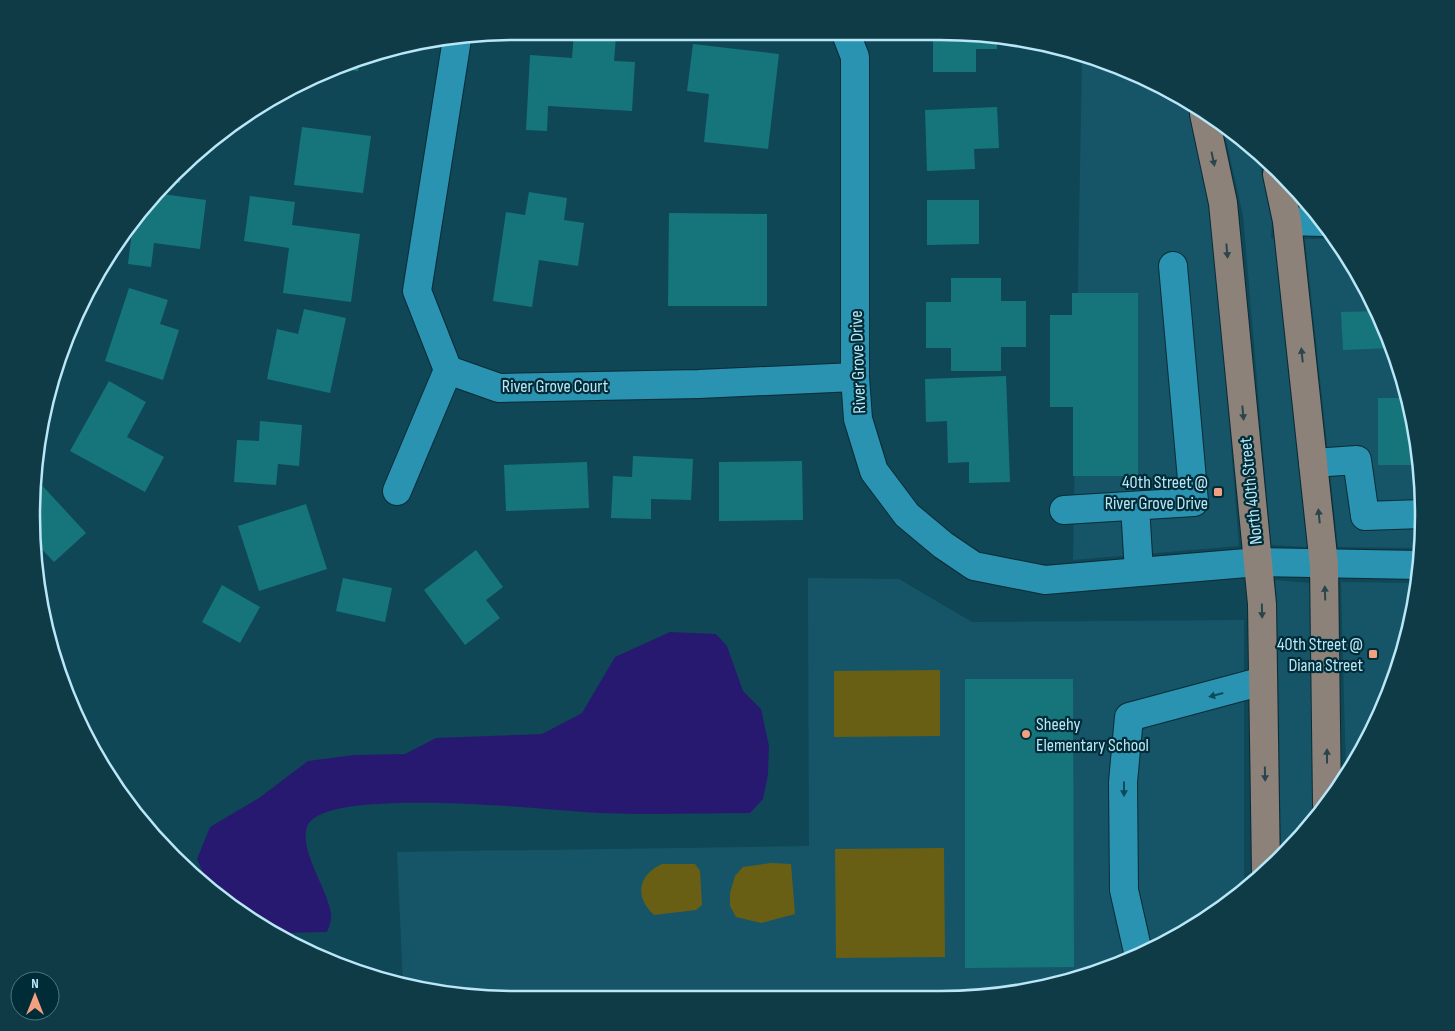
<svg xmlns="http://www.w3.org/2000/svg" width="1455" height="1031" font-family="'Sofia Sans Condensed',sans-serif">
	<style>
		.built { fill: #165567 }
		.green { fill: #685f15 }
		.water { fill: #281970 }
		.building { fill: #16757b }
		.lines { fill: none; stroke-linecap: round; stroke-linejoin: round }
		.minor-casing { stroke: #0b2b35; stroke-width: 30 }
		.major-casing { stroke: #0b2b35; stroke-width: 30 }
		.minor { stroke: #2993b1; stroke-width: 28 }
		.major { stroke: #8c8279; stroke-width: 28 }
		.oneway { fill: #2a464c }
		.oneway2 { fill: #0c4b5c }
		.poi-dot { fill: #f2a080; stroke: #002c38; stroke-width: 2 }
		.labels { text-anchor: middle; dominant-baseline: central; stroke-width: 4.5; stroke-linejoin: round; paint-order: stroke }
		.street-label { font-size: 18px; fill: #bae7f7; stroke: #002c38 }
		.poi-label { font-size: 18px; fill: #bae7f7; stroke: #002c38; text-anchor: end }
		.rim { fill: none; stroke: #bae7f7; stroke-width: 2.5 }
	</style>
	<rect width="100%" height="100%" fill="#0f4757"/>
	<g class="built">
		<path d="M1082 58 1186 99 1213 220 1239 546 1073 560Z"/>
		<path d="M1224 131 1258 158 1272 223 1271 238 1274 239 1307 547 1271 545 1243 215Z"/>
		<path d="M1305 239H1334L1359 274 1398 360 1420 453 1423 548 1338 547Z"/>
		<path d="M808 578 899 579 972 622 1244 620V890L1153 950 1003 996 484 999 403 985 397 852 809 846Z"/>
		<path d="M1275 580 1310 583 1316 819 1281 855 1277 604Z"/>
		<path d="M1341 582 1417 583 1407 641 1374 730 1346 775Z"/>
	</g>
	<g class="green">
		<path d="M940 670V736L834 737V671Z"/>
		<path d="M944 848 945 957 836 958 835 849Z"/>
		<path d="M771 863 791 864 795 914 761 923 736 917 730 906V893L735 876 743 867Z"/>
		<path d="M662 864H695L700 871 702 905 696 910 654 915C634 897 638 875 662 864Z"/>
	</g>
	<path class="water" d="M670 632 716 634 727 646 743 691 761 709 769 746 768 775 763 799 750 813C700 813 649 815 599 813 556 811 321 784 307 827 299 851 328 889 331 914 332 919 329 927 327 932L282 933 255 920 209 886 197 859 210 827 259 798 308 761 354 755 405 754 436 738 542 734 582 713 615 657Z"/>
	<g class="building">
		<path d="M933 31 997 37V49H976V72H933Z"/>
		<path d="M574 33 616 36 614 61 635 62 632 111 548 106 547 131 526 130 530 55 572 58Z"/>
		<path d="M693 44 779 54 768 149 704 142 709 94 687 91Z"/>
		<path d="M359 62 358 71 342 69 346 68Z"/>
		<path d="M997 107 999 148 974 149 975 169 927 171 925 110Z"/>
		<path d="M302 127 371 136 363 193 294 185Z"/>
		<path d="M181 170 180 183 168 182 174 176Z"/>
		<path d="M529 192 567 198 564 220 584 223 578 266 539 260 532 307 493 301 506 212 525 215Z"/>
		<path d="M155 193 206 200 200 249 154 243 151 267 128 264 133 223Z"/>
		<path d="M250 196 295 202 292 225 360 234 351 302 283 293 289 248 244 241Z"/>
		<path d="M927 200H979V244L927 245Z"/>
		<path d="M669 213 767 214V306H668Z"/>
		<path d="M951 278H1001V301H1026V347H1001V371H951V348H926V302H951Z"/>
		<path d="M129 288 168 300 160 324 179 330 163 380 105 361Z"/>
		<path d="M1072 293H1138V476H1073V407H1050V315H1072Z"/>
		<path d="M304 309 346 318 330 393 267 379 277 329 298 334Z"/>
		<path d="M1376 311 1393 348 1343 350 1341 312Z"/>
		<path d="M1006 376 1010 482 969 483V462L948 463 947 421 926 422 925 379Z"/>
		<path d="M109 381 146 402 127 437 164 457 145 492 70 451Z"/>
		<path d="M1378 398H1407L1420 453V465H1378Z"/>
		<path d="M260 421 302 425 299 466 278 464 276 485 234 482 237 440 259 441Z"/>
		<path d="M633 456 693 459 691 500 651 499V519L611 518 613 476 632 477Z"/>
		<path d="M802 461 803 520 719 521V462Z"/>
		<path d="M587 462 589 508 506 511 504 465Z"/>
		<path d="M38 481 86 533 54 562 35 542V483Z"/>
		<path d="M306 504 327 569 259 591 238 526Z"/>
		<path d="M476 550 503 587 486 600 500 618 465 645 424 590Z"/>
		<path d="M343 578 392 588 385 622 336 611Z"/>
		<path d="M222 585 260 607 240 643 202 622Z"/>
		<path d="M965 679H1073L1074 967 965 968Z"/>
	</g>
	<g class="lines">
		<defs>
			<g id="minor">
				<path d="M845 31 855 57V377L858 419 874 471 907 515 943 545 974 566 1045 580 1258 562 1420 565"/>
				<path d="M457 39 417 291 448 370 499 388 699 384 855 377"/>
				<path d="M1287 221 1322 222"/>
				<path d="M1313 463 1357 460 1365 516 1422 514"/>
				<path d="M397 491 448 370"/>
				<path d="M1135 506 1139 572"/>
				<path d="M1064 510 1194 502 1173 266"/>
				<path d="M1142 953 1138 952 1124 890 1123 782 1129 717 1263 681"/>
			</g>
			<g id="major">
				<path d="M1204 114 1223 203 1262 604 1266 872"/>
				<path d="M1277 174 1287 221 1324 565 1327 804"/>
			</g>
		</defs>
		<use href="#minor" class="minor-casing"/>
		<use href="#major" class="major-casing"/>
		<use href="#minor" class="minor"/>
		<use href="#major" class="major"/>
	</g>
	<defs><path id="oneway-solid" d="M-6-.8H1V-3.2L6.5 0L1 3.2V.8H-6Z" transform="scale(1.25)"/></defs>
	<g class="oneway">
		<use href="#oneway-solid" transform="translate(1213 159) rotate(78)"/>
		<use href="#oneway-solid" transform="translate(1227 251) rotate(85)"/>
		<use href="#oneway-solid" transform="translate(1302 355) rotate(-96)"/>
		<use href="#oneway-solid" transform="translate(1243 413) rotate(85)"/>
		<use href="#oneway-solid" transform="translate(1319 516) rotate(-96)"/>
		<use href="#oneway-solid" transform="translate(1325 593) rotate(-92)"/>
		<use href="#oneway-solid" transform="translate(1262 611) rotate(89)"/>
		<use href="#oneway-solid" transform="translate(1327 756) rotate(-90)"/>
		<use href="#oneway-solid" transform="translate(1265 774) rotate(89)"/>
	</g>
	<g class="oneway2">
		<use href="#oneway-solid" transform="translate(1216 695) rotate(165)"/>
		<use href="#oneway-solid" transform="translate(1124 789) rotate(90)"/>
	</g>
	<g class="poi-dot">
		<rect x="1213" y="487" width="10" height="10" rx="2.5"/>
		<rect x="1368" y="649" width="10" height="10" rx="2.5"/>
		<circle cx="1026" cy="734" r="5"/>
	</g>
	<g class="labels">
		<g class="street-label">
			<text transform="translate(858 362) rotate(-92)">River Grove Drive</text>
			<text x="555" y="386">River Grove Court</text>
			<text transform="translate(1251 491) rotate(-96)">North 40th Street</text>
		</g>
		<g class="poi-label">
			<text x="1208" y="482">40th Street @<tspan x="1208" dy="21">River Grove Drive</tspan></text>
			<text x="1363" y="644">40th Street @<tspan x="1363" dy="21">Diana Street</tspan></text>
			<text x="1036" y="724" text-anchor="start">Sheehy<tspan x="1036" dy="21">Elementary School</tspan></text>
		</g>
	</g>
	<path d="M0 0H1455V1031H0ZM515 40H940A475 475 0 0 1 1415 515V516A475 475 0 0 1 940 991H515A475 475 0 0 1 40 516V515A475 475 0 0 1 515 40Z" fill="#0f3b47" fill-rule="evenodd"/>
	<path class="rim" d="M515 40H940A475 475 0 0 1 1415 515V516A475 475 0 0 1 940 991H515A475 475 0 0 1 40 516V515A475 475 0 0 1 515 40Z"/>
	<g transform="translate(35 996)"><circle r="24" fill="#002c38" stroke="#4a7784"/>
	<path d="M0-4L9 19L0 12L-9 19Z" fill="#f2a080"/>
	<text y="-8" font-size="14" font-weight="bold" text-anchor="middle" fill="#bae7f7">N</text>
	</g>
</svg>
